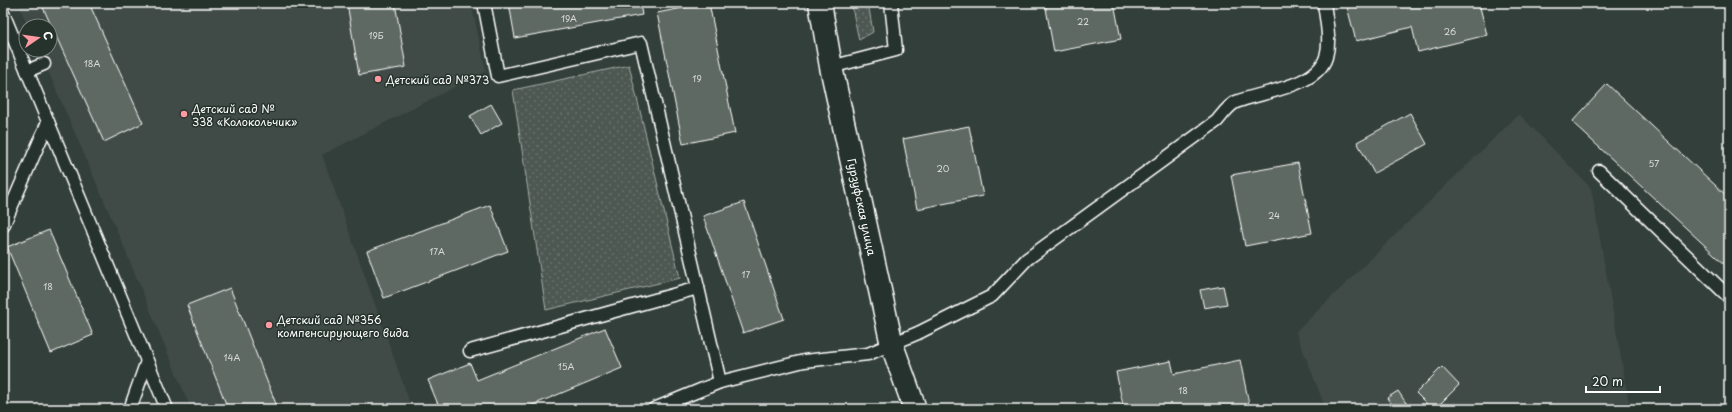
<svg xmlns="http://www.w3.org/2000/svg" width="1732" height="412" font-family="'Playpen Sans',sans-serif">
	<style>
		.built { fill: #404c47 }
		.green { fill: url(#green-dots); stroke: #a6aca9 }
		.building { fill: #5f6964; stroke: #fff }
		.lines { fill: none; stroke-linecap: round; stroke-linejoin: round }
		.service-casing { stroke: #fff; stroke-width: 15 }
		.primary-casing { stroke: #fff; stroke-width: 25 }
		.service { stroke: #26332d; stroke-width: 12 }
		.primary { stroke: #26332d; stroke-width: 22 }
		.poi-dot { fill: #ff9aa2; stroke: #26332d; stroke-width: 1.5 }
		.labels { text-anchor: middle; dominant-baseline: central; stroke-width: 3; stroke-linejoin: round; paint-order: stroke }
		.number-label { font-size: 9px; fill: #d7dad8 }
		.poi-label { font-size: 11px; fill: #fff; stroke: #26332d; text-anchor: start }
		.street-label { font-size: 11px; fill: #fff; stroke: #26332d }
	</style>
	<defs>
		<pattern id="green-dots" width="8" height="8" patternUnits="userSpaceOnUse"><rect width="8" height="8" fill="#4d5853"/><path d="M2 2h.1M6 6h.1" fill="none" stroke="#68716d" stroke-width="1.8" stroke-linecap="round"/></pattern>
	</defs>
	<rect width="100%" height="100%" fill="#333f3a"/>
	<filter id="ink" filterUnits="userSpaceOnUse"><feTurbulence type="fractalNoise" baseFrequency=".025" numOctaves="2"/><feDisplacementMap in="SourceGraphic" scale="8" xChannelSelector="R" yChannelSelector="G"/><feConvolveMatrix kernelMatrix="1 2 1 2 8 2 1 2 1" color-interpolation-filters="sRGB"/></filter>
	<g filter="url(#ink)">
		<g class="built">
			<path d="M18 3H471L486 71 322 155 412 409H191L121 240 39 50H50V26H28Z"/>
			<path d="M1519 114 1591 188 1630 409H1326L1296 332Z"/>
		</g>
		<g class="green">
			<path d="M851 3H868L873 32 859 40Z"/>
			<path d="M629 65 680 278 546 310 513 90Z"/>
		</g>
		<g class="building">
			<path d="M41 3H89L143 123 104 142Z"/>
			<path d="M347 3H395L406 67 359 75Z"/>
			<path d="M509 3H640L642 15 515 38Z"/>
			<path d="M709 3 735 133 683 144 657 13Z"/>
			<path d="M1045 3H1114L1121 39 1054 52Z"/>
			<path d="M1346 3H1479L1487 35 1418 52 1412 27 1356 41Z"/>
			<path d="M1607 84 1729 198V268L1572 122Z"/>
			<path d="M491 104 502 123 481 135 470 116Z"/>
			<path d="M1410 113 1427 144 1374 173 1357 142Z"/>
			<path d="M969 126 983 196 917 209 903 139Z"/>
			<path d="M1298 163 1312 233 1245 246 1231 175Z"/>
			<path d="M744 202 784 319 743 333 703 216Z"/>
			<path d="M490 205 508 251 384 298 367 251Z"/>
			<path d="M49 230 93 335 51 353 7 247Z"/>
			<path d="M1223 286 1227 304 1204 308 1200 290Z"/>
			<path d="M230 288 278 409H228L187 305Z"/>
			<path d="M605 328 622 368 523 409H440L428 380 470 363 477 380Z"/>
			<path d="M1240 360 1250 409H1103L1123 405 1116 372 1171 361 1174 374Z"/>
			<path d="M1442 367 1459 385 1439 405 1443 409H1432L1416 393Z"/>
			<path d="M1398 391 1410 409H1395L1387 398Z"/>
		</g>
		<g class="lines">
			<defs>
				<g id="service">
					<path d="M484 3 498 76 641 43 720 382"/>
					<path d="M3 13 167 409"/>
					<path d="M831 67 896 50 891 3"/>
					<path d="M27 71 44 64"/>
					<path d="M1599 171 1729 297"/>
					<path d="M3 226 48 122"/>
					<path d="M470 351 698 288"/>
					<path d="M130 409 147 361"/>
					<path d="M654 409 720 382 804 361 868 354 918 333 992 296 1027 259 1217 121C1222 115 1229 105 1236 102 1261 92 1317 87 1326 57 1331 40 1326 20 1324 3"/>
				</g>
				<path id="primary" d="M820 3 831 67 892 345 915 409"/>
			</defs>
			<use href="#service" class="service-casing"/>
			<use href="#primary" class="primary-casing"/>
			<use href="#service" class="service"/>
			<use href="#primary" class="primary"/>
		</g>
	</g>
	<g class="poi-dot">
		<circle cx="378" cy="79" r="4"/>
		<circle cx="184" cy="114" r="4"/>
		<circle cx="269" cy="325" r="4"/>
	</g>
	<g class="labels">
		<g class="number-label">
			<text x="569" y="18">19А</text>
			<text x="1083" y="21">22</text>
			<text x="1450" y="31">26</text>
			<text x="376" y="35">19Б</text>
			<text x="92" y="63">18А</text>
			<text x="697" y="78">19</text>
			<text x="1654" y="163">57</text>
			<text x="943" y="168">20</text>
			<text x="1274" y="215">24</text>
			<text x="437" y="251">17А</text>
			<text x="746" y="274">17</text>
			<text x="48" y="286">18</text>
			<text x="232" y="357">14А</text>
			<text x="566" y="366">15А</text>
			<text x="1183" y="390">18</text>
		</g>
		<g class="poi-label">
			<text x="386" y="79">Детский сад №373</text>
			<text x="192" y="108">Детский сад №<tspan x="192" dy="13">338 «Колокольчик»</tspan></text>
			<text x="277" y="319">Детский сад №356<tspan x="277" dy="13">компенсирующего вида</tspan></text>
		</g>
		<g class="street-label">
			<text transform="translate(862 207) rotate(78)">Гурзуфская улица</text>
		</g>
	</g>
	<rect width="1732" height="412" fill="none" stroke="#26332d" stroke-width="16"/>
	<rect x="8" y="8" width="1716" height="396" fill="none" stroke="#fff" stroke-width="1.5" filter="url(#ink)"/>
	<g transform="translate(38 38) rotate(77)"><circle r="19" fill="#26332d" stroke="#7d8581"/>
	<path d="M0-3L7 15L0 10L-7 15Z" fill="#ff9aa2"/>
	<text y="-6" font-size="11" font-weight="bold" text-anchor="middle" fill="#ffffff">С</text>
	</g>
	<path d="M1586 386v6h74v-6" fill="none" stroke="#ffffff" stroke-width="2"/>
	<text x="1592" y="386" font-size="12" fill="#ffffff" stroke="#26332d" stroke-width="3" paint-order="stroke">20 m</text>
</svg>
